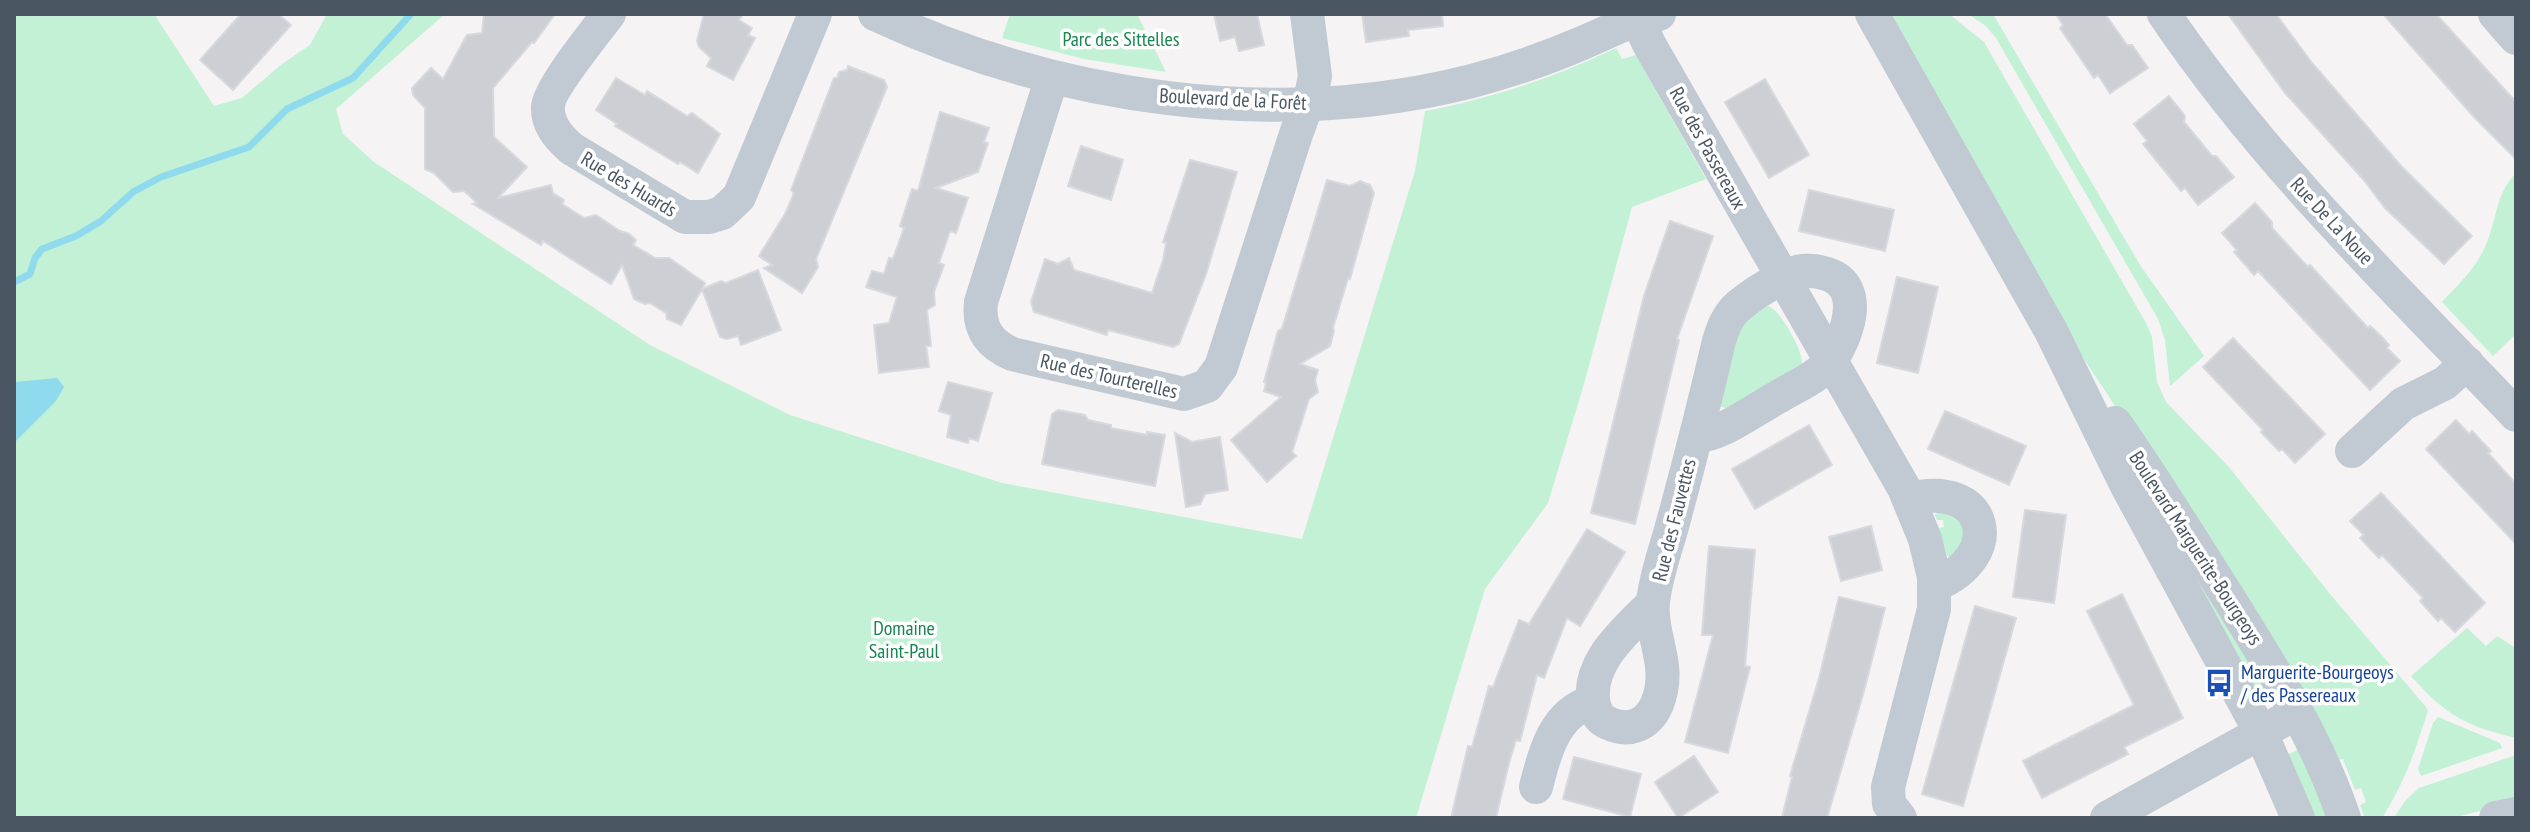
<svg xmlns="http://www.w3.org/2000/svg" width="2530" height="832" font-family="'PT Sans Narrow',sans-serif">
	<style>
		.green { fill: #c3f1d5 }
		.water { fill: #90daee }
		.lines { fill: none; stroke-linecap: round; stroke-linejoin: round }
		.stream { stroke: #90daee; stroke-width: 7 }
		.building { fill: #cdcfd5; stroke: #d7d9de; stroke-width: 2 }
		.minor { stroke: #c1cad2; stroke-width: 34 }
		.labels { text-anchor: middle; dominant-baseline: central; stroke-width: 7; stroke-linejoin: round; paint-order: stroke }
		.park-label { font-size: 20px; fill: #17864f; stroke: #fff }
		.street-label { font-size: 20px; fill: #4a5661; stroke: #fff }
		.transit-label { font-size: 20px; fill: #164399; stroke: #fff; text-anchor: start }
	</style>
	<rect width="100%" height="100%" fill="#f5f3f3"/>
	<g class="green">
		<path d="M14 14H154L214 106 242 98 282 64 310 45 327 14H445L336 109 343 134 374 162 650 345 790 415 1002 483 1302 539 1415 171 1425 111C1492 98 1554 78 1616 48L1622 59 1636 55 1706 179 1632 207 1584 384 1548 503 1485 589 1416 818H14Z"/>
		<path d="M1010 14H1137L1166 72 1084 59 1002 38Z"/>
		<path d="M1889 14H1949L1984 42 2146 323 2152 337 2157 382 2166 402 2229 467 2330 594 2426 707 2428 711C2414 753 2406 780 2382 818H2365L2360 805 2366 802 2361 788 2355 790 2343 759 2337 760 2286 664 2078 350Z"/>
		<path d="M1968 14H1993L2140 265 2204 356 2170 386 2165 340 2158 319 1996 38 1986 26Z"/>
		<path d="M2516 173V334L2493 356 2442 302C2459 284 2475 269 2485 247 2497 221 2495 194 2516 173Z"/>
		<path d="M1768 306C1780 309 1804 352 1802 365L1728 409 1717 405 1736 326Z"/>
		<path d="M2146 480 2270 687 2256 694Z"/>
		<path d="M1940 510 1968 526 1953 558 1947 556 1939 528 1944 527 1943 520H1937L1935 515Z"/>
		<path d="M2467 628 2486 646 2497 636 2516 648V738C2466 726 2445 715 2411 676Z"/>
		<path d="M2438 717 2500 743 2502 748 2421 776 2418 769 2433 723Z"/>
		<path d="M2301 748 2330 818H2313L2287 755Z"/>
		<path d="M2516 755V802L2452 818H2394L2405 801 2419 788Z"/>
	</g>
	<path class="water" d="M57 378 64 387 56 401 14 443V382Z"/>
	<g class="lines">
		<path class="stream" d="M14 282 30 274 35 258 42 249 76 236 101 221 133 192 161 177 249 147 287 109 353 78 411 14"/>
	</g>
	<g class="building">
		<path d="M241 14H278L291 25 233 90 200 60Z"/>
		<path d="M484 14H555L534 43 532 42 493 88 494 137 527 167 498 198 551 185 553 193 564 200 562 204 584 218 596 215 620 231 629 234 636 240 633 245 655 258H669L705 283 702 289 721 281 726 283 758 270 781 330 741 345 738 336 727 339 720 337 702 289 681 325 667 319 666 313 650 303 645 304 634 299 622 265 611 284 543 241 541 245 473 204 477 203 464 191 453 192 434 173 425 169V108L413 95 412 88 431 68 443 79 467 35 482 33Z"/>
		<path d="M704 14H743L739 20 752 28 748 35 755 38 733 80 707 66 711 58 699 47 697 41Z"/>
		<path d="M1214 14H1257L1264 45 1239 51 1235 37 1220 41Z"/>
		<path d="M1362 14H1442L1443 26 1408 30 1409 36 1366 42Z"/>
		<path d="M2056 14H2105L2127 45H2132L2148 68 2110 93 2098 75 2094 78 2060 28 2063 25Z"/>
		<path d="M2228 14H2276L2312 63 2401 166 2472 236 2444 264 2385 208 2363 179 2285 93Z"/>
		<path d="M2383 14H2436L2516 102V159L2474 117Z"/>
		<path d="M848 66 884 80 887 87 816 259 818 267 802 293 764 268 772 265 759 256 785 214 794 193 791 190 834 78H837L839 72 847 70Z"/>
		<path d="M616 78 645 95 647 91 687 116 692 113 720 134 698 173 680 162 678 164 615 126 617 124 596 110Z"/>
		<path d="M1765 79 1809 155 1769 178 1725 102Z"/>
		<path d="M2169 96 2185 116 2184 122 2212 156H2216L2234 177 2198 205 2185 188 2181 191 2143 144 2147 141 2134 124Z"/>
		<path d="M940 112 989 128 984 142 988 143 978 172 936 188 968 198 956 233 950 231 939 263 944 265 934 292 935 305 927 310 931 346H926L929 367 879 373 874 325 889 323 897 297 866 287 872 271 884 274 889 258 893 259 904 228 900 226 912 189 918 191Z"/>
		<path d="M1081 146 1123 160 1111 200 1068 186Z"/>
		<path d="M1190 160 1237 172 1206 274 1179 344 1173 347 1108 330 1107 335 1034 312 1031 302 1045 259 1058 264 1069 258 1074 270 1152 293 1163 260 1166 243 1163 242Z"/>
		<path d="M1327 180 1350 186 1360 181 1370 185 1374 193 1350 279 1348 278 1333 328 1334 331 1330 346 1300 364 1318 370 1315 380 1318 392 1309 399 1292 452 1296 456 1267 482 1231 440 1281 397 1264 391 1266 383 1264 382 1278 331 1282 329Z"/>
		<path d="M1809 190 1894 210 1885 251 1799 231Z"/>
		<path d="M2255 203 2272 222V228L2308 267 2310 265 2368 328 2370 326 2381 336 2389 345 2387 348 2400 361 2370 390 2258 271 2254 275 2234 252 2237 250 2222 233Z"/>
		<path d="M1670 221 1713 236 1677 339 1679 340 1635 524 1591 513 1644 296Z"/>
		<path d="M1897 277 1938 287 1918 373 1877 363Z"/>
		<path d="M2233 338 2325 434 2295 463 2282 449 2279 451 2261 432 2263 430 2203 367Z"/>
		<path d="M948 382 992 393 978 441 969 438 968 443 947 437 951 415 939 411Z"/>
		<path d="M1058 410 1085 415 1088 420 1111 425V428L1147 435V432L1165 435 1155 486 1042 464 1052 414Z"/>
		<path d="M1945 411 2026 446 2009 485 1928 449Z"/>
		<path d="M2456 420 2469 434 2472 431 2491 451 2488 453 2516 484V544L2426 449Z"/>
		<path d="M1809 425 1832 465 1755 509 1732 469Z"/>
		<path d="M1175 433 1192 442 1220 437 1228 490 1205 494 1200 504 1186 507Z"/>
		<path d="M2381 493 2485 603 2455 632 2441 618 2438 621 2420 601 2423 598 2382 555 2379 558 2360 538 2364 535 2350 521Z"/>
		<path d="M2025 510 2066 515 2054 603 2013 597Z"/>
		<path d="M1871 526 1882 570 1841 581 1829 537Z"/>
		<path d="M1587 529 1625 552 1580 626 1567 618 1544 678 1537 675 1520 741 1516 740 1509 763 1496 818H1451L1468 746 1472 747 1489 686 1493 687 1519 620 1529 624Z"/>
		<path d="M1709 546 1755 550 1745 666 1750 667 1728 753 1685 742 1713 635H1702Z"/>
		<path d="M2122 594 2183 718 2124 747 2128 754 2042 798 2023 761 2134 705 2087 611Z"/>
		<path d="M1839 597 1885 608 1864 691 1827 818H1782L1792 777 1790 776 1819 678Z"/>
		<path d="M1975 606 2016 618 1963 806 1922 794Z"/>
		<path d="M1694 756 1718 792 1678 818 1655 782Z"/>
		<path d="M1574 757 1641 774 1630 817 1563 799Z"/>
	</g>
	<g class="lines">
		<g class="minor">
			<path d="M609 14C596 31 548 90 548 107 547 124 560 139 572 149L685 217H709L722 213 739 197 815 14"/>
			<path d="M875 14C1058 99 1275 131 1472 81 1509 71 1545 59 1580 44 1607 33 1631 19 1659 14"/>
			<path d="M1635 14 1649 44 1904 488 1925 539 1934 577V609L1888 787 1889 804 1900 818"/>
			<path d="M1872 14 2051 331 2127 486 2261 733 2298 818"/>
			<path d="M2164 14C2264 162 2393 286 2516 415"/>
			<path d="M2495 14 2516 38"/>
			<path d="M1052 77 981 302C978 328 989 344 1012 354L1184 394 1207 386 1221 367 1296 134 1312 91 1315 76 1307 14"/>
			<path d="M2115 423C2155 480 2191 539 2228 597 2273 669 2317 738 2344 818"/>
			<path d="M2352 451 2403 404 2445 383 2467 363"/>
			<path d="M1909 499C1989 479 2006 556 1935 585"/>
			<path d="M1652 604C1627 630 1585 663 1594 705 1596 713 1600 720 1608 723 1629 733 1648 725 1657 704 1673 665 1649 636 1653 602 1656 574 1667 546 1674 519 1690 460 1705 401 1719 341 1727 313 1735 307 1759 291 1771 284 1784 275 1797 272 1807 270 1818 271 1827 274 1867 287 1846 340 1829 363 1817 378 1794 387 1778 397 1757 408 1719 437 1696 436"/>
			<path d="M1536 787C1544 754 1555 711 1593 702"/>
			<path d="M2107 818 2280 722"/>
			<path d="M2496 818 2516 814"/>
		</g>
	</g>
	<defs>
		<symbol id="bus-bare" viewBox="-9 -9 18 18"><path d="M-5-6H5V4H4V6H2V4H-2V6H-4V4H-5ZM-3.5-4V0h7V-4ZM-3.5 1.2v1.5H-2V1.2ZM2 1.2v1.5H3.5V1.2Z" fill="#1a4fb4" stroke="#fff" stroke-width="2.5" paint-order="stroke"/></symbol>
	</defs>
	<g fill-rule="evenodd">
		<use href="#bus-bare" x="2199" y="663" width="40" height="40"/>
	</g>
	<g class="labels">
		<g class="park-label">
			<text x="1121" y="39">Parc des Sittelles</text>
			<text x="904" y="628">Domaine<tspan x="904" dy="23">Saint-Paul</tspan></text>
		</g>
		<g class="street-label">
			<text transform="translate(1233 99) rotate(3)">Boulevard de la Forêt</text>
			<text transform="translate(1708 148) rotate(61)">Rue des Passereaux</text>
			<text transform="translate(629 184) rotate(31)">Rue des Huards</text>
			<text transform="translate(2332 221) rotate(47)">Rue De La Noue</text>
			<text transform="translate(1109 376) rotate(13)">Rue des Tourterelles</text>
			<text transform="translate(1674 520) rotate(-76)">Rue des Fauvettes</text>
			<text transform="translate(2196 548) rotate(57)">Boulevard Marguerite-Bourgeoys</text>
		</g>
		<g class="transit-label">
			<text x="2241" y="672">Marguerite-Bourgeoys<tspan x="2241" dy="23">/ des Passereaux</tspan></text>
		</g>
	</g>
	<rect width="2530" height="832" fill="none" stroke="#4a5661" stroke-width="32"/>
</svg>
